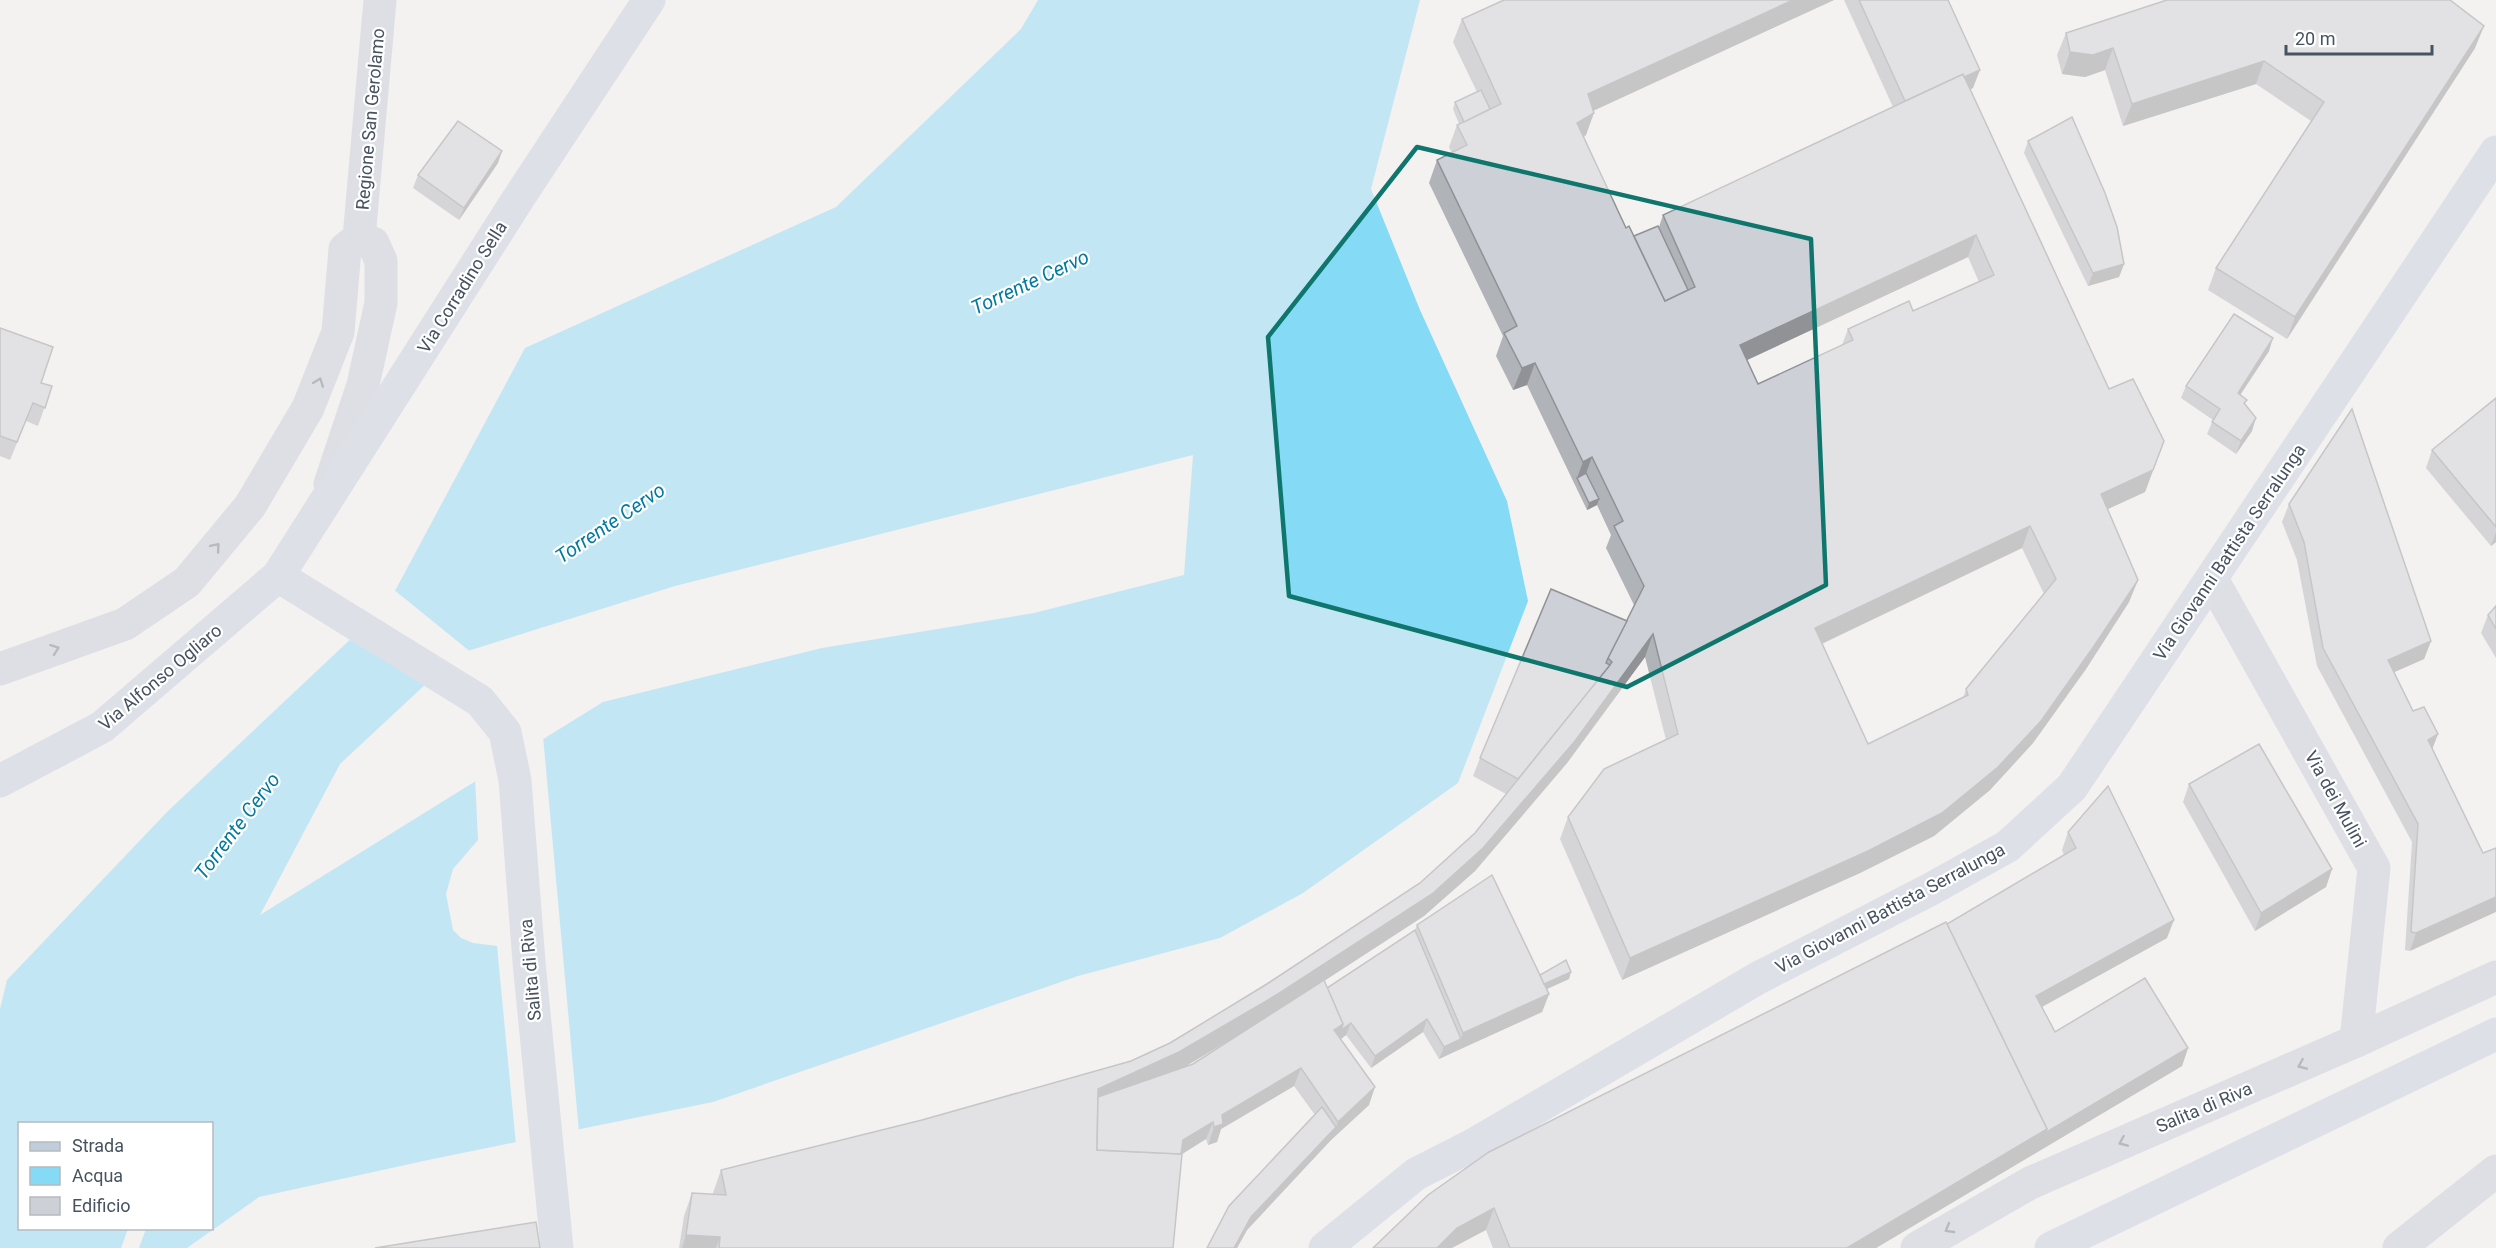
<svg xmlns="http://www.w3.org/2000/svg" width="2496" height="1248" font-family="Roboto,sans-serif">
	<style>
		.water { fill: #85daf6; fill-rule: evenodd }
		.pier { fill: #f4f1f1 }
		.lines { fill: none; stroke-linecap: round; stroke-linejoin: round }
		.street { stroke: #c1cbd4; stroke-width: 33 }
		.secondary { stroke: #c2cddc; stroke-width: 33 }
		.wall { fill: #b0b3b8; fill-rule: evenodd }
		.shaded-wall { fill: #909296 }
		.building { fill: #cdd0d6; stroke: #909296; stroke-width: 1.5; fill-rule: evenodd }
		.oneway { stroke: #6c7784 }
		.marked { fill: none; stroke: #0f766e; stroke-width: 4.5; stroke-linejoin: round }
		.labels { text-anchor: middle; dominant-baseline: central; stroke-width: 4.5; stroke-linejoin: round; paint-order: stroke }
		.street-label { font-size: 18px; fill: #475361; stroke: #fff }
		.water-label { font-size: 20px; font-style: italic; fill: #037aa2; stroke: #fff }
	</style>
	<rect width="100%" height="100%" fill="#f4f1f1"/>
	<path class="water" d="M1038 0H1420L1371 189 1420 310 1507 501 1528 601 1458 783 1303 893 1220 938 1078 976 713 1102 428 1160 259 1197 187 1248H139L146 1229 212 1228V1124H20V1228L128 1229 121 1248H0V1009L7 980 168 811 388 604 525 348 836 207 1021 29ZM1193 455 1184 575 1034 613 822 648 603 702 260 915 340 764 458 654 675 586Z"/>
	<g class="pier">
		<path d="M393 589 472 653 460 657 430 685 358 628 386 602Z"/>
		<path d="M543 736 579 1132 516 1145 497 946 473 943 461 938 453 930 446 894 453 869 478 840 475 778Z"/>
	</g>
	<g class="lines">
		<g class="street">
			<path d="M359 238 380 0"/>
			<path d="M2212 579 2374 868 2356 1041"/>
			<path d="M0 669 125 624 187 582 250 506 308 408 338 332 345 249 359 238 373 243 381 261V303L363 385 330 484"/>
			<path d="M1917 1248 2030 1183 2356 1041 2496 977"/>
			<path d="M2399 1248 2496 1171"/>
		</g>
		<g class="secondary">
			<path d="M278 576 480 701 505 732 515 780 529 962 557 1248"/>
			<path d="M0 781 102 727 278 576 518 199 649 0"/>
			<path d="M1325 1248 1416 1174 1473 1145 1758 978 1931 889 2008 846 2072 787 2496 152"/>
			<path d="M2051 1248 2496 1034"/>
		</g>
	</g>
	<g class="wall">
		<path d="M1504 0H1834L1593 110 1586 135 1584 137 1626 228 1634 236 1659 227 1663 215 1893 107 1844 0H1948L1973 88 1970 89 2109 389 2164 441 2145 492 2107 509 2138 580 2129 602 2086 669 2033 743 1990 790 1934 836 1860 873 1622 980 1560 839 1568 817 1666 740 1645 657 1567 763 1475 871 1424 916 1324 981 1327 988 1415 930 1417 925 1540 975 1569 979 1546 989 1549 994 1542 1012 1439 1059 1423 1032 1371 1068 1346 1035 1341 1039 1369 1105 1331 1140 1247 1230 1237 1248H1207L1315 1115 1294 1086 1221 1129 1217 1142 1208 1145 1206 1139 1181 1154 1173 1248H679L684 1216 692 1193 713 1195V1193L721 1170 922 1120 1131 1061 1170 1043 1267 984 1420 883 1475 833 1506 794 1473 776 1480 758 1627 621 1634 605 1606 548 1611 535 1597 505 1587 510 1527 385 1513 390 1496 356 1503 336 1429 183 1437 160 1452 153 1449 147 1457 125 1459 124 1453 109 1455 102 1477 92 1453 42 1462 19ZM1968 257 1979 282 1913 311 1848 329 1842 345 1758 384 1747 360ZM2022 548 2044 594 1966 689 1963 698 1868 744 1822 644ZM1233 1038 1193 1064 1186 1066 1199 1058Z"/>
		<path d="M2066 33 2475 48 2287 339 2208 290 2216 268 2311 121 2256 84 2123 126 2105 70 2085 77 2062 74 2057 55Z"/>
		<path d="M2028 141 2124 264 2119 277 2088 286 2024 153Z"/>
		<path d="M498 163 459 220 413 188 418 175Z"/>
		<path d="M0 328 41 383 52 386 38 426 26 421 10 460 0 456Z"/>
		<path d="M2269 351 2240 395 2245 404 2252 431 2236 454 2207 434 2213 420 2181 398 2186 386Z"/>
		<path d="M2496 398V542L2491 546 2426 468 2432 450Z"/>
		<path d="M2289 504 2431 641 2424 659 2394 672 2413 711 2438 734 2432 749 2483 853 2410 951 2405 950 2412 842 2317 666 2297 560 2282 522Z"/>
		<path d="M2496 606V658L2481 633 2488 615Z"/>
		<path d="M2189 784 2332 869 2326 887 2255 931 2183 802Z"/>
		<path d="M2068 832 2167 938 2042 1007 2055 1032 2188 1048 2182 1066 1876 1248H1493L1486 1230 1373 1248 1947 924 2064 855 2062 850Z"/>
	</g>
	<g class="shaded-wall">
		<path d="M1793 0H1834L1580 117 1588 94Z"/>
		<path d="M2484 26 2475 48 2287 339 2295 317Z"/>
		<path d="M2113 48 2105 70 2085 77 2062 74 2070 52Z"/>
		<path d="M2264 61 2256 84 2123 126 2132 104Z"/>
		<path d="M1980 70 1973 88 1900 123 1907 105Z"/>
		<path d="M1594 113 1586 135 1569 145 1577 123Z"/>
		<path d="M502 151 498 163 459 220 464 208Z"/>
		<path d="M1976 235 1968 257 1732 367 1740 345Z"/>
		<path d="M2124 264 2119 277 2088 286 2093 273Z"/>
		<path d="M2273 338 2269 351 2233 406 2238 393Z"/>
		<path d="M1535 363 1527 385 1513 390 1522 368Z"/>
		<path d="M2256 418 2252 431 2236 454 2241 441Z"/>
		<path d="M2164 441 2145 492 2093 516 2101 494Z"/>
		<path d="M1592 457 1584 479 1577 478 1583 462Z"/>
		<path d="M1599 499 1597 505 1587 510 1589 503Z"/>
		<path d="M2030 526 2022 548 1806 651 1815 628Z"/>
		<path d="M2496 532V542L2491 546Z"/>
		<path d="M2138 580 2129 602 2086 669 2033 743 1990 790 1934 836 1860 873 1622 980 1630 958Z"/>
		<path d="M1653 634 1645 657 1567 763 1475 871 1424 916 1270 1016 1171 1075 1096 1109 1098 1089 1483 848Z"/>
		<path d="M2431 641 2424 659 2381 678 2388 660Z"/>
		<path d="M2438 734 2431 752 2428 740Z"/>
		<path d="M2332 869 2326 887 2255 931 2261 913Z"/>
		<path d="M2496 897V912L2410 951 2416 933Z"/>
		<path d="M2174 920 2167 938 2029 1014 2036 996Z"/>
		<path d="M1571 972 1569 979 1534 995 1536 988Z"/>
		<path d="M1549 994 1542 1012 1456 1051 1463 1033Z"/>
		<path d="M1427 1019 1423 1032 1371 1068 1375 1056Z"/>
		<path d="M1351 1023 1346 1035 1337 1042 1334 1030 1343 1024Z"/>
		<path d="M1461 1039 1456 1051 1439 1059 1444 1047Z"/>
		<path d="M2188 1048 2182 1066 1876 1248H1847L2047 1129Z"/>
		<path d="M1301 1068 1294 1086 1221 1129 1217 1142 1208 1145 1214 1127 1222 1115Z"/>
		<path d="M1375 1087 1369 1105 1331 1140 1247 1230 1237 1248H1234L1251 1217 1336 1127 1338 1122Z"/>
		<path d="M1213 1122 1206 1139 1176 1158 1183 1140Z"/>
		<path d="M1494 1208 1486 1230 1452 1248H1437L1457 1228Z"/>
		<path d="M686 1235 720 1237 716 1248H682Z"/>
	</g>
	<g class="building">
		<path d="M1504 0H1793L1588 94 1594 113 1577 123 1626 228 1629 226 1665 301 1695 287 1663 215 1963 74 2109 389 2133 379 2164 441 2153 470 2101 494 2138 580 2094 646 2041 721 1998 767 1942 813 1868 851 1630 958 1568 817 1604 769 1678 734 1653 634 1575 741 1483 848 1432 894 1278 994 1179 1052 1098 1089 1097 1150 1182 1154 1173 1248H719L720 1237 686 1235 692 1193 726 1195 721 1170 922 1120 1131 1061 1170 1043 1267 984 1420 883 1475 833 1612 662 1608 658 1644 586 1614 526 1623 521 1592 457 1583 462 1535 363 1522 368 1504 333 1517 326 1437 160 1467 145 1457 125 1501 104 1462 19ZM1976 235 1994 275 1913 311 1909 301 1848 329 1853 340 1758 384 1740 345ZM2030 526 2056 579 1966 689 1968 695 1868 744 1815 628Z"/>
		<path d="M1859 0H1948L1980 70 1964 77 1963 74 1905 101Z"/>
		<path d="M2167 0H2450L2484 26 2295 317 2216 268 2324 102 2264 61 2132 104 2113 48 2093 55 2070 52 2066 33Z"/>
		<path d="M1481 90 1490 109 1464 122 1455 102Z"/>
		<path d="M2072 117 2105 193 2117 227 2124 264 2093 273 2028 141Z"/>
		<path d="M458 121 502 151 464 208 418 175Z"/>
		<path d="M1658 226 1688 290 1665 301 1634 236Z"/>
		<path d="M2234 314 2273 338 2238 393 2247 400 2244 403 2256 418 2241 441 2212 422 2220 409 2186 386Z"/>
		<path d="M0 328 53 347 41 383 52 386 45 408 33 403 17 442 0 436Z"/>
		<path d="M2496 398V527L2432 450Z"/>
		<path d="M2352 409 2431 641 2388 660 2413 711 2424 707 2438 734 2428 740 2483 853 2496 848V897L2416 933 2411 932 2418 824 2323 648 2304 542 2289 504Z"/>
		<path d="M1586 473 1599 499 1589 503 1577 478Z"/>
		<path d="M1551 589 1627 621 1608 658 1606 663 1610 665 1518 779 1480 758Z"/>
		<path d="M2496 606V629L2488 615Z"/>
		<path d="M2259 744 2332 869 2261 913 2189 784Z"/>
		<path d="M2108 786 2174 920 2036 996 2055 1032 2145 978 2188 1048 2045 1133 2047 1129 1947 924 2076 848 2068 832Z"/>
		<path d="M1492 875 1549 994 1463 1033 1417 925Z"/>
		<path d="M1946 922 2047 1129 1847 1248H1510L1494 1208 1457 1228 1437 1248H1373L1428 1195 1489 1152Z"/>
		<path d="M1415 930 1461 1039 1444 1047 1427 1019 1375 1056 1351 1023 1341 1030 1343 1024 1327 988Z"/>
		<path d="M1566 960 1571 972 1544 984 1540 975Z"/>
		<path d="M1324 980 1343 1024 1334 1030 1375 1087 1338 1122 1301 1068 1222 1115 1223 1124 1214 1127 1213 1122 1183 1140 1181 1154 1097 1150 1098 1097 1193 1064Z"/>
		<path d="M1322 1107 1336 1127 1251 1217 1234 1248H1207L1229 1206Z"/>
		<path d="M536 1222 540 1248H375Z"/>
	</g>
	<defs><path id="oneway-chevron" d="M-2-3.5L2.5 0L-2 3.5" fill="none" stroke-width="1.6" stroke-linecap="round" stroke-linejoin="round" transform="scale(1.5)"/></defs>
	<g class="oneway">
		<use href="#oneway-chevron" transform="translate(319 382) rotate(-69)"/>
		<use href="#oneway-chevron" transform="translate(216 547) rotate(-50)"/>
		<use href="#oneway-chevron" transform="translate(55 649) rotate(-20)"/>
		<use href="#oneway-chevron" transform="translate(2302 1065) rotate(157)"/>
		<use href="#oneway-chevron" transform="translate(2123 1142) rotate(157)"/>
		<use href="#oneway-chevron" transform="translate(1949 1229) rotate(150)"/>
	</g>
	<path d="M0 0H2496V1248H0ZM1417 147 1811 239 1826 585 1627 687 1289 596 1268 337Z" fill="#f4f1f1" fill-opacity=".55" fill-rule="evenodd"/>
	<path class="marked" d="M1417 147 1811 239 1826 585 1627 687 1289 596 1268 337Z"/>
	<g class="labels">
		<g class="street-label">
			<text transform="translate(370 119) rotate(-85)">Regione San Gerolamo</text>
			<text transform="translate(462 287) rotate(-58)">Via Corradino Sella</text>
			<text transform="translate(2229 552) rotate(-56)">Via Giovanni Battista Serralunga</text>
			<text transform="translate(160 677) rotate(-40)">Via Alfonso Ogliaro</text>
			<text transform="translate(2336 799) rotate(61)">Via dei Mulini</text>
			<text transform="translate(1890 908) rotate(-28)">Via Giovanni Battista Serralunga</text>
			<text transform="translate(530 970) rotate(-95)">Salita di Riva</text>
			<text transform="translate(2204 1107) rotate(-23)">Salita di Riva</text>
		</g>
		<g class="water-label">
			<text transform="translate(1030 282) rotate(-25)">Torrente Cervo</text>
			<text transform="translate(610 523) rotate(-34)">Torrente Cervo</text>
			<text transform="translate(237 826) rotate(-53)">Torrente Cervo</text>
		</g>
	</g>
	<rect x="18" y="1122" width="195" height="108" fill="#ffffff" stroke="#b5bac0" stroke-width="1.5"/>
	<rect x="30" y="1142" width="30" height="9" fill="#c2cddc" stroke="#b5bac0" stroke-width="1.5"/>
	<text x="72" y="1152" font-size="18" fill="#475361">Strada</text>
	<rect x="30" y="1167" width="30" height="18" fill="#85daf6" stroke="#b5bac0" stroke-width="1.5"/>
	<text x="72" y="1182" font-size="18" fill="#475361">Acqua</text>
	<rect x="30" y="1197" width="30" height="18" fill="#cdd0d6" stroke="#b5bac0" stroke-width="1.5"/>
	<text x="72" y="1212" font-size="18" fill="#475361">Edificio</text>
	<path d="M2286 45v9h146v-9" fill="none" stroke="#475361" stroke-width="3"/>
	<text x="2295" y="45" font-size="18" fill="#475361" stroke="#ffffff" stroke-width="4.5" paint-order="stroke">20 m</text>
</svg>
